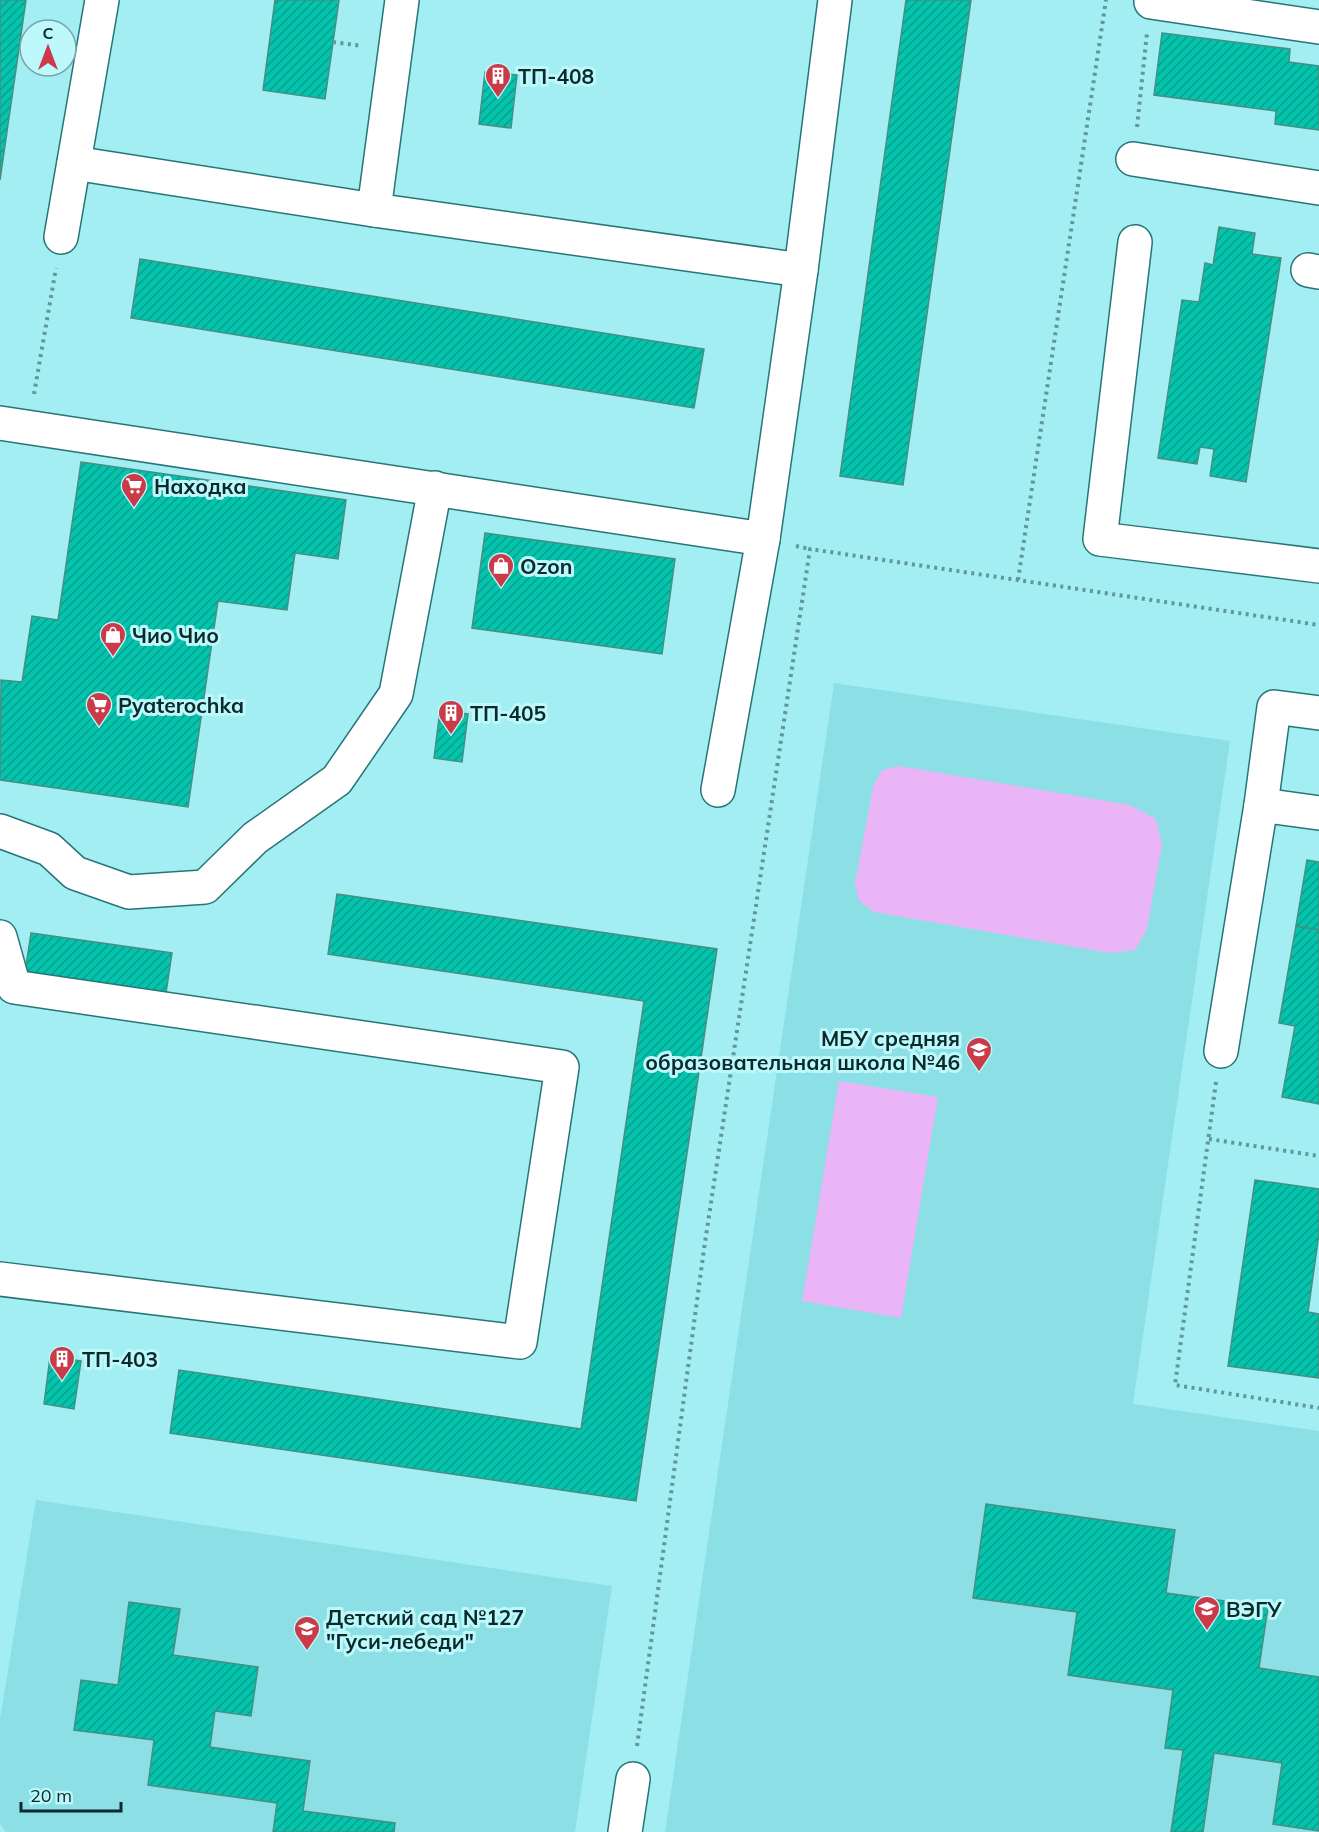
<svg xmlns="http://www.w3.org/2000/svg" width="1319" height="1832" font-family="Mulish,sans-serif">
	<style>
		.built { fill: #8ce0e5 }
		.grass { fill: #eab5f6 }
		.building { fill: url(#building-hatch); stroke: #488e81; stroke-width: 1.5 }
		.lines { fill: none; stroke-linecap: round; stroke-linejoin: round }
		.minor-casing { stroke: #277579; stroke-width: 36 }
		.path { stroke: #5f989b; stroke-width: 4; stroke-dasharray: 3 4.5; stroke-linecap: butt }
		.minor { stroke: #fff; stroke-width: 33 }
		.labels { text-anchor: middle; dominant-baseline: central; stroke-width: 6; stroke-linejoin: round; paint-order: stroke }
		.poi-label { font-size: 21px; font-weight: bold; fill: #0a2a2c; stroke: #bdf8fb; text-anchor: start }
	</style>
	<defs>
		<pattern id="building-hatch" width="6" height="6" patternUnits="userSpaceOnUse" patternTransform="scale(1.5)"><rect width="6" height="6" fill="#05c4ad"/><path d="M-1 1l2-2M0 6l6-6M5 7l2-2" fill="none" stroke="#059f8d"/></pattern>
	</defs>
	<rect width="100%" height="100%" fill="#a2eef2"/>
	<g class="built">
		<path d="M834 683 1230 741 1133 1404 1319 1431V1832H665Z"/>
		<path d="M36 1500 612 1586 575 1832H6L0 1824V1719Z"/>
	</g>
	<g class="grass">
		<path d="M899 766 1130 805 1156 819 1162 844 1147 929 1135 950 1109 953 874 912 859 901 855 884 873 787 882 770Z"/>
		<path d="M839 1081 938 1097 901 1318 802 1301Z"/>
	</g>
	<g class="building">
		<path d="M0 0H26L0 180Z"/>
		<path d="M275 0H339L325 99 263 90Z"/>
		<path d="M906 0H971L903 485 840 476Z"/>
		<path d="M1162 33 1290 49 1289 62 1319 66V130L1275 124 1276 111 1154 95Z"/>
		<path d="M485 72 517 75 511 128 479 124Z"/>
		<path d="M1219 227 1255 233 1252 254 1281 258 1246 482 1210 476 1214 449 1200 447 1197 464 1158 458 1182 300 1199 302 1205 263 1213 265Z"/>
		<path d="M140 259 704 349 694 408 131 318Z"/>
		<path d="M81 462 346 500 338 559 295 553 287 610 218 601 188 807 0 780 1 680 22 682 32 616 58 620Z"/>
		<path d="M485 533 675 559 662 654 472 628Z"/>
		<path d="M440 710 468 714 462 762 434 758Z"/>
		<path d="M1307 860 1319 862V930L1296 926Z"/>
		<path d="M337 894 717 949 636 1501 170 1433 179 1370 581 1429 644 1001 328 954Z"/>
		<path d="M1296 926 1319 930V1104L1282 1097 1295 1026 1279 1023Z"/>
		<path d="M31 933 172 953 166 993 25 972Z"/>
		<path d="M1255 1180 1319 1189V1234L1308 1312 1319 1314V1378L1228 1366Z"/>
		<path d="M50 1357 81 1361 74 1409 44 1404Z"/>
		<path d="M986 1504 1175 1530 1166 1593 1268 1607 1259 1668 1319 1677V1831L1273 1824 1282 1763 1214 1753 1203 1832H1171L1183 1750 1165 1748 1173 1690 1068 1675 1077 1612 973 1598Z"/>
		<path d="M129 1602 180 1609 173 1655 258 1667 251 1716 215 1711 210 1747 310 1761 303 1811 395 1823 394 1832H273L277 1803 148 1785 154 1740 74 1730 81 1680 118 1685Z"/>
	</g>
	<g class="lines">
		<defs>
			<g id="minor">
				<path d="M1151 2 1319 27"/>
				<path d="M1133 159 1319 188"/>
				<path d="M74 163 374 210 801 270 835 0"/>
				<path d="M374 210 402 0"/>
				<path d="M61 237 102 0"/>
				<path d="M1135 242 1100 539 1319 566"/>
				<path d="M1308 270 1319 272"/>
				<path d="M0 423 763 539 801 270"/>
				<path d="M718 790 763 539"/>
				<path d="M1261 805 1319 813"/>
				<path d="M0 831 49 849 75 873 129 892 205 887 255 838 337 780 396 694 435 488"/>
				<path d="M0 937 14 987 562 1067 520 1342 0 1279"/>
				<path d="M1221 1051 1261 805 1274 707 1319 713"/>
				<path d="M625 1832 633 1779"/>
			</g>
		</defs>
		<use href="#minor" class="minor-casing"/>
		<g class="path">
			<path d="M333 42 362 46"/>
			<path d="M1137 127 1147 33"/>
			<path d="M34 394 56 268"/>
			<path d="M796 546 810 549"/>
			<path d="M1018 580 1106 0"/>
			<path d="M1216 1082 1175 1385 1319 1408"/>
			<path d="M1209 1139 1319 1156"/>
			<path d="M637 1746 704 1249 810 549 1319 625"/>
		</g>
		<use href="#minor" class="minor"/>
	</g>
	<defs>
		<symbol id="building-pin" viewBox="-11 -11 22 30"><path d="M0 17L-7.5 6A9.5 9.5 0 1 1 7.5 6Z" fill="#ca3a48" stroke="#bdf8fb"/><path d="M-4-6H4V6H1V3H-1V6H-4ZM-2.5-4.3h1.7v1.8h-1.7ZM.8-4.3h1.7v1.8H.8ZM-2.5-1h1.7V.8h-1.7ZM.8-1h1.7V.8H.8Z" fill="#fff"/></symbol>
		<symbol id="supermarket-pin" viewBox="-11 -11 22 30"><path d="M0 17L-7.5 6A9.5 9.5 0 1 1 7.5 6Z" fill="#ca3a48" stroke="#bdf8fb"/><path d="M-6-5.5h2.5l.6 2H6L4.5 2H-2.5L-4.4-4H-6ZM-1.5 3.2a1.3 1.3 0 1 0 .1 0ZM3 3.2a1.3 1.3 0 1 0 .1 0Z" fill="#fff"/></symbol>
		<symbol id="shop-pin" viewBox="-11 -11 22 30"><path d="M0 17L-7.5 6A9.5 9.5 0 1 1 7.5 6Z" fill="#ca3a48" stroke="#bdf8fb"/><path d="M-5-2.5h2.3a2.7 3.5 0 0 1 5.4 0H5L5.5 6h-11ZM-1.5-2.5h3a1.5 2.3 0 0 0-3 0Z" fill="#fff"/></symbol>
		<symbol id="school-pin" viewBox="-11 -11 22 30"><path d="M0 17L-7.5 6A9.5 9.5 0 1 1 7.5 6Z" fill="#ca3a48" stroke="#bdf8fb"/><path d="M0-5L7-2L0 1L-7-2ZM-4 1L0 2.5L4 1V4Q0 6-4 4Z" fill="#fff"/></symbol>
		<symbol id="university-pin" viewBox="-11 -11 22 30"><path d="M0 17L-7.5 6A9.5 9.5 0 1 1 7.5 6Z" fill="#ca3a48" stroke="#bdf8fb"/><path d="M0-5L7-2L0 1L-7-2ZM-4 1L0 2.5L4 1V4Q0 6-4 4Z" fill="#fff"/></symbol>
	</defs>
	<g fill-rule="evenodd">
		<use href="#building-pin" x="483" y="61" width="30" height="40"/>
		<use href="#supermarket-pin" x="119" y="471" width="30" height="40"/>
		<use href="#shop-pin" x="486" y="551" width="30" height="40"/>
		<use href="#shop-pin" x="98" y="620" width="30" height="40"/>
		<use href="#supermarket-pin" x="84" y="690" width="30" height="40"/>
		<use href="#building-pin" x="436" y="698" width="30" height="40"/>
		<use href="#school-pin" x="964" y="1035" width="30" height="40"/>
		<use href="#building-pin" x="47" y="1344" width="30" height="40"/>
		<use href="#university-pin" x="1192" y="1594" width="30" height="40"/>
		<use href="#school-pin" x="292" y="1614" width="30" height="40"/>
	</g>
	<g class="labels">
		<g class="poi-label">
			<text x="518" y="76">ТП-408</text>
			<text x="154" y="486">Находка</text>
			<text x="520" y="566">Ozon</text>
			<text x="132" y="635">Чио Чио</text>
			<text x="118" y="705">Pyaterochka</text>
			<text x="470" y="713">ТП-405</text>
			<text x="960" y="1038" text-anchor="end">МБУ средняя<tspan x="960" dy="24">образовательная школа №46</tspan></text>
			<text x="82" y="1359">ТП-403</text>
			<text x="1226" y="1609">ВЭГУ</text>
			<text x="326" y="1617">Детский сад №127<tspan x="326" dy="24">"Гуси-лебеди"</tspan></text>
		</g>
	</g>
	<g transform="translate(48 48)"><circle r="28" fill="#bdf8fb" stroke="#75a6a8" stroke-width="1.5"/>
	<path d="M0-4.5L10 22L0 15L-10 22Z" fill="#ca3a48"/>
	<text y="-9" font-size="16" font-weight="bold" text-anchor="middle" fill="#0a2a2c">С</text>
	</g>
	<path d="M21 1802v9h100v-9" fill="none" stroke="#0a2a2c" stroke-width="3"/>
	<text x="30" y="1802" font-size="18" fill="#0a2a2c" stroke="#bdf8fb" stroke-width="4.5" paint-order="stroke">20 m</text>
</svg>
